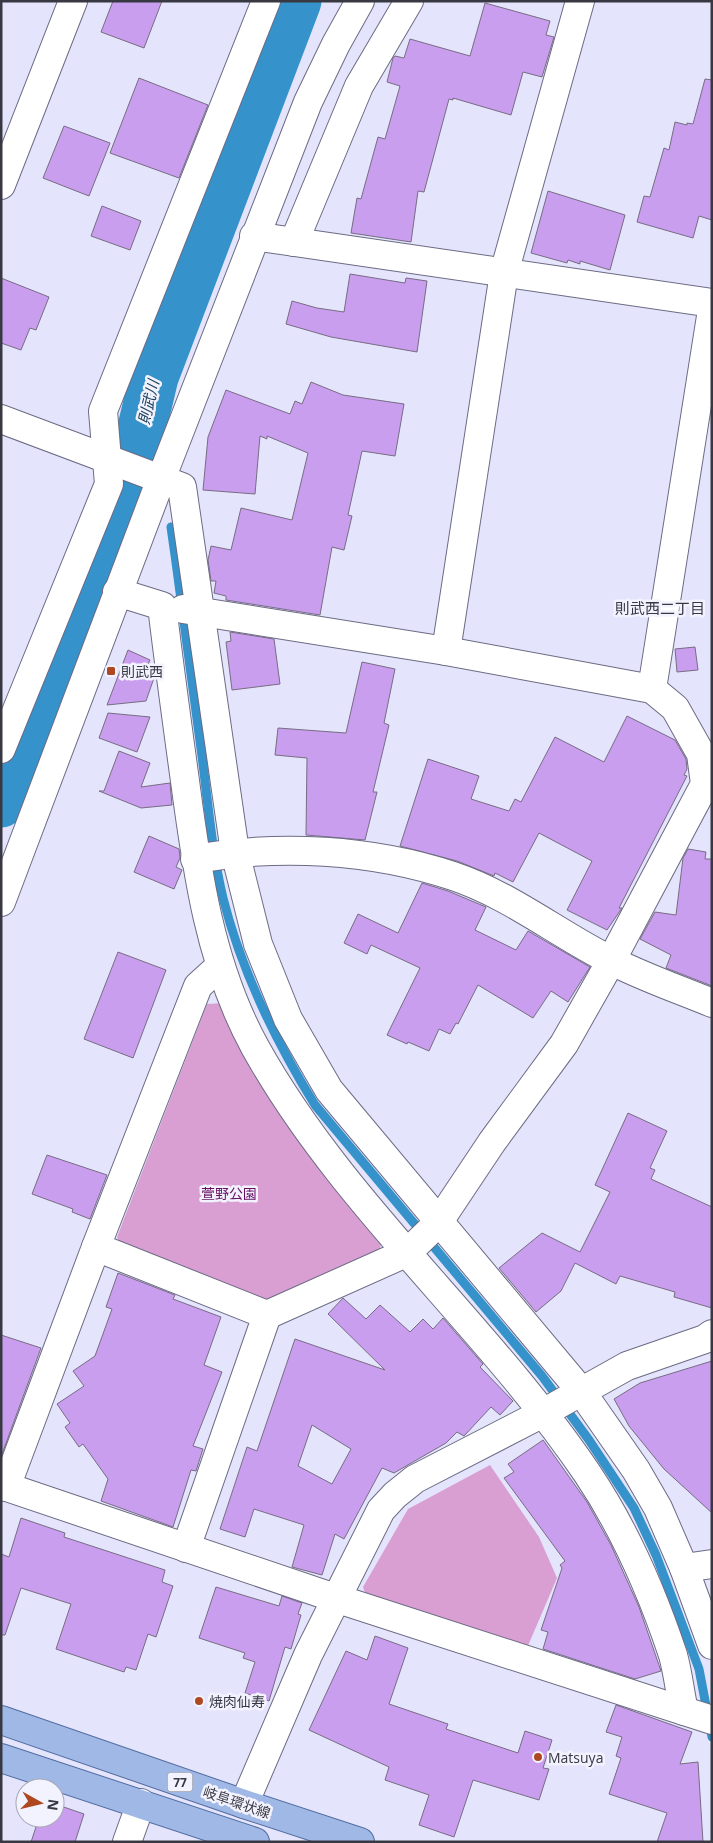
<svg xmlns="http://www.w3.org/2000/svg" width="713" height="1843" font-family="'Open Sans','Noto Sans JP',sans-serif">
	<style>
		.green { fill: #d99ed2 }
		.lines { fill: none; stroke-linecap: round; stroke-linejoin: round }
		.stream { stroke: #3592ca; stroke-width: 9 }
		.river { stroke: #3592ca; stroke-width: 49 }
		.building { fill: #c99eee; stroke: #786c83; fill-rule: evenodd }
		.minor-casing { stroke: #6b6b84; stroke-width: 30 }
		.major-casing { stroke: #526ca1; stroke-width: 30 }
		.minor { stroke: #fff; stroke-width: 28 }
		.major { stroke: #a0b8e5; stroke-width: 28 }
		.poi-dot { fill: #ae4821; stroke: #f3f3ff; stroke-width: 2 }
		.labels { text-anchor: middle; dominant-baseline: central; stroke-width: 5; stroke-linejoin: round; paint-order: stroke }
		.shield { fill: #f3f3ff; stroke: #70707b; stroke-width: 1 }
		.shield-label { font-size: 12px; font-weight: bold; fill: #383843 }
		.poi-label { font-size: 14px; fill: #383843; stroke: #f3f3ff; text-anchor: start }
		.park-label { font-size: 14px; fill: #660f61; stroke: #f3f3ff }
		.street-label { font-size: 14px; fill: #383843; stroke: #f3f3ff }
		.water-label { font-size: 15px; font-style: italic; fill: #1b415a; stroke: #f3f3ff }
		.neighbourhood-label { font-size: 15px; fill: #383843; stroke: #f3f3ff }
	</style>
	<rect width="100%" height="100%" fill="#e4e5fc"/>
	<g class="green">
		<path d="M224 1003 258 1078 288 1126 381 1241 380 1251 265 1302 121 1247 117 1237 207 1004Z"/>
		<path d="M490 1465 539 1537 557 1578 527 1648 366 1596 363 1587 408 1509Z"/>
	</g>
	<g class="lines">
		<path class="stream" d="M171 527C182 603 192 679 202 756 208 803 212 852 223 898 242 973 275 1040 315 1105L542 1376 589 1440 634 1508 656 1555 699 1669 712 1737"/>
		<path class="river" d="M1 803 105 535 141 432 154 377 297 1"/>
	</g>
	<g class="building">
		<path d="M113 1H162L144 48 101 32Z"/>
		<path d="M485 3 550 21 546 35 554 37 542 77 523 72 511 115 453 98V100L449 99 424 192 418 191 411 242 351 233 357 198 361 199 378 137 385 139 400 86 387 82 393 58 395 56 404 58 410 39 470 56Z"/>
		<path d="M139 78 208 105 179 178 110 153Z"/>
		<path d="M705 79 712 80V220L699 216 693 238 637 222 644 196 650 197 664 148 669 150 675 122 687 125V123L693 124Z"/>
		<path d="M64 126 110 143 89 196 43 178Z"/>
		<path d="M548 191 625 215 610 270 580 261V264L568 260 567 263 531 253Z"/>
		<path d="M102 206 141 221 130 250 91 236Z"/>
		<path d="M350 274 405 283 406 278 427 281 417 352 331 337 286 324 292 301 317 308 344 312Z"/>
		<path d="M1 278 49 297 36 330 30 328 21 350 1 343Z"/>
		<path d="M311 382 343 395 404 404 395 456 362 451 348 515 352 516 344 550 332 547 320 615 226 600V596L214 593 216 581H211L208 560 211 546 231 550 241 508 292 520 308 453 267 436V439L260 436 255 494 203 490 208 437 226 390 290 414 295 401 302 404Z"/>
		<path d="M230 632 274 639 280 684 232 690 226 642 231 641Z"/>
		<path d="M695 647 698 670 677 672 675 649Z"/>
		<path d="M128 650 150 660 145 672 155 675 146 701 107 705Z"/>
		<path d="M362 662 395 669 384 723 389 725 373 792H377L365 840 306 835 307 758 275 755 278 728 346 733Z"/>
		<path d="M108 713 150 717 137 752 99 738Z"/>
		<path d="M627 716 675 740 686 759 687 769 684 775 687 776 619 908H622L607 930 567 910 592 861 539 833 513 882 495 873 494 876 457 861 400 846 428 759 479 776 471 799 509 811 515 799 521 802 555 737 604 762Z"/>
		<path d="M119 751 150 763 141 787 170 783 172 805 141 808 99 791H104Z"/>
		<path d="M149 836 179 849 180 858 176 867 182 870 174 889 134 872Z"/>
		<path d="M688 849 706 852 705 859H712V986L666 968 671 955 640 939 655 912 676 915 683 858Z"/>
		<path d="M422 883 448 891 486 907 475 930 516 950 528 931 590 967 568 1002 551 991 533 1018 478 985 458 1024 456 1023 450 1034 439 1029 429 1051 408 1042 407 1044 387 1035 420 968 371 945 367 954 344 943 358 914 398 933Z"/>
		<path d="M118 952 166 970 133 1058 84 1039Z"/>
		<path d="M628 1113 667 1131 650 1168 655 1170 651 1179 712 1207V1308L674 1297 675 1292 620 1276 616 1284 575 1263 561 1291 536 1312 499 1268 542 1233 580 1252 610 1192 595 1185Z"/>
		<path d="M47 1155 107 1175 90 1219 72 1212 73 1209 32 1194Z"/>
		<path d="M118 1273 175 1295 173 1299 221 1317 204 1365 222 1372 193 1446 203 1449 196 1471 191 1470 173 1527 101 1501 108 1479 83 1444 79 1447 65 1427 70 1423 57 1404 84 1386 73 1371 95 1356 112 1309 106 1307Z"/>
		<path d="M343 1298 366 1319 380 1305 410 1332 423 1319 433 1329 443 1318 483 1364 480 1367 513 1401 500 1415 491 1407 464 1436 457 1432 446 1443 394 1473 382 1468 344 1539 335 1534 322 1575 292 1567 304 1525 254 1509 245 1537 220 1529 247 1447 257 1451 295 1339 385 1370 328 1314ZM312 1425 351 1449 332 1484 298 1466Z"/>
		<path d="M1 1335 41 1348 2 1454H1Z"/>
		<path d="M712 1361V1513L664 1469 629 1426 614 1399 640 1383Z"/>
		<path d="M543 1440 587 1502 611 1545 639 1607 661 1671 635 1679 543 1649 548 1632 541 1630 562 1568 560 1565 565 1561 504 1478 514 1472 508 1464Z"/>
		<path d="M21 1518 65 1533 64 1537 165 1570 162 1582 173 1586 156 1637 148 1634 136 1670 126 1667 124 1672 56 1649 71 1604 21 1588 5 1635H1V1554L9 1557Z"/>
		<path d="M216 1587 279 1606 282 1596 302 1603 298 1614 301 1615 291 1649 285 1647 269 1701 245 1693 255 1662 243 1658 245 1653 199 1638Z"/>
		<path d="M375 1636 408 1648 389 1704 448 1724 446 1729 518 1753 525 1731 552 1740 543 1768 549 1769 539 1800 473 1780 454 1837 419 1825 429 1795 385 1780 389 1767 309 1730 346 1651 367 1660Z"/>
		<path d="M616 1705 692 1732 680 1764 698 1762 703 1842H657L667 1813 609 1794 621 1758 616 1756 622 1737 606 1732Z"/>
		<path d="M55 1804 84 1814 75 1842H31L39 1818H55Z"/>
	</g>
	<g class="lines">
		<defs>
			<g id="minor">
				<path d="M1 185 73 1"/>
				<path d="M254 236 712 303"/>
				<path d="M294 242 359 86 409 1"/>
				<path d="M1 419 182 487 235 852 258 944 288 1019 329 1090 581 1391 636 1470 658 1508 684 1568 712 1645"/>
				<path d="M117 592 162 606C169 664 177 723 185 781 197 872 210 965 255 1047 342 1204 487 1325 587 1473 624 1528 652 1592 673 1655 678 1673 680 1693 684 1711L712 1720"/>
				<path d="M183 609 446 651 652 689"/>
				<path d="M446 651 504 273 580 1"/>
				<path d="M1 749 109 484 103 411 266 1"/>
				<path d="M195 859C279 844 371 849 453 876 510 895 558 934 610 960 643 977 678 989 712 1003"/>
				<path d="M1 902 161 479 308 102 336 44 360 1"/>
				<path d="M96 1247 267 1315 408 1252 438 1223 492 1142 564 1044 611 961 705 784 701 754 675 708 652 689 712 310"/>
				<path d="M1 1485 338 1599 684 1711"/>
				<path d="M6 1487 96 1247 198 986 220 966"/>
				<path d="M186 1548 267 1315"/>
				<path d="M684 1568 712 1564"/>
				<path d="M244 1804 308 1655 381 1510 395 1495 415 1479 543 1413 627 1366 705 1339 712 1334"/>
				<path d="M127 1842 141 1803"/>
			</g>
			<g id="major">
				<path d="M1 1720 244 1804 360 1842"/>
				<path d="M1 1758 255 1842"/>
			</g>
		</defs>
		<use href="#minor" class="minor-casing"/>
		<use href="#major" class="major-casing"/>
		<use href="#minor" class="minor"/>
		<use href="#major" class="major"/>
	</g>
	<g class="poi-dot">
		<rect x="106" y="666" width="10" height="10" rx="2.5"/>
		<circle cx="199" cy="1701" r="5"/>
		<circle cx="538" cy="1757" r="5"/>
	</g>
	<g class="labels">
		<rect class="shield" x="167.5" y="1772.5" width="25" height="19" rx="4"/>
		<g class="shield-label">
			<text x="180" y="1782">77</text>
		</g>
		<g class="poi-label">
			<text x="121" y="671">則武西</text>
			<text x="209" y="1701">焼肉仙寿</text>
			<text x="548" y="1757">Matsuya</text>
		</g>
		<g class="park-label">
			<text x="229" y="1193">萱野公園</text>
		</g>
		<g class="street-label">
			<text transform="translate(237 1802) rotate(19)">岐阜環状線</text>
		</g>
		<g class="water-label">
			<text transform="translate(148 402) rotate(-77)">則武川</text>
		</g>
		<g class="neighbourhood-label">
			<text x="660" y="608">則武西二丁目</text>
		</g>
	</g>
	<rect width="713" height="1843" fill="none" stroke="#383843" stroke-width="5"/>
	<g transform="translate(40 1803) rotate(98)"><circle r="24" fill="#f3f3ff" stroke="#a8a8b4"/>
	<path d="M0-4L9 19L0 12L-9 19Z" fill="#ae4821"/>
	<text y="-8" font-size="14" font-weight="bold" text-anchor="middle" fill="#383843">N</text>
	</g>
</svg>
